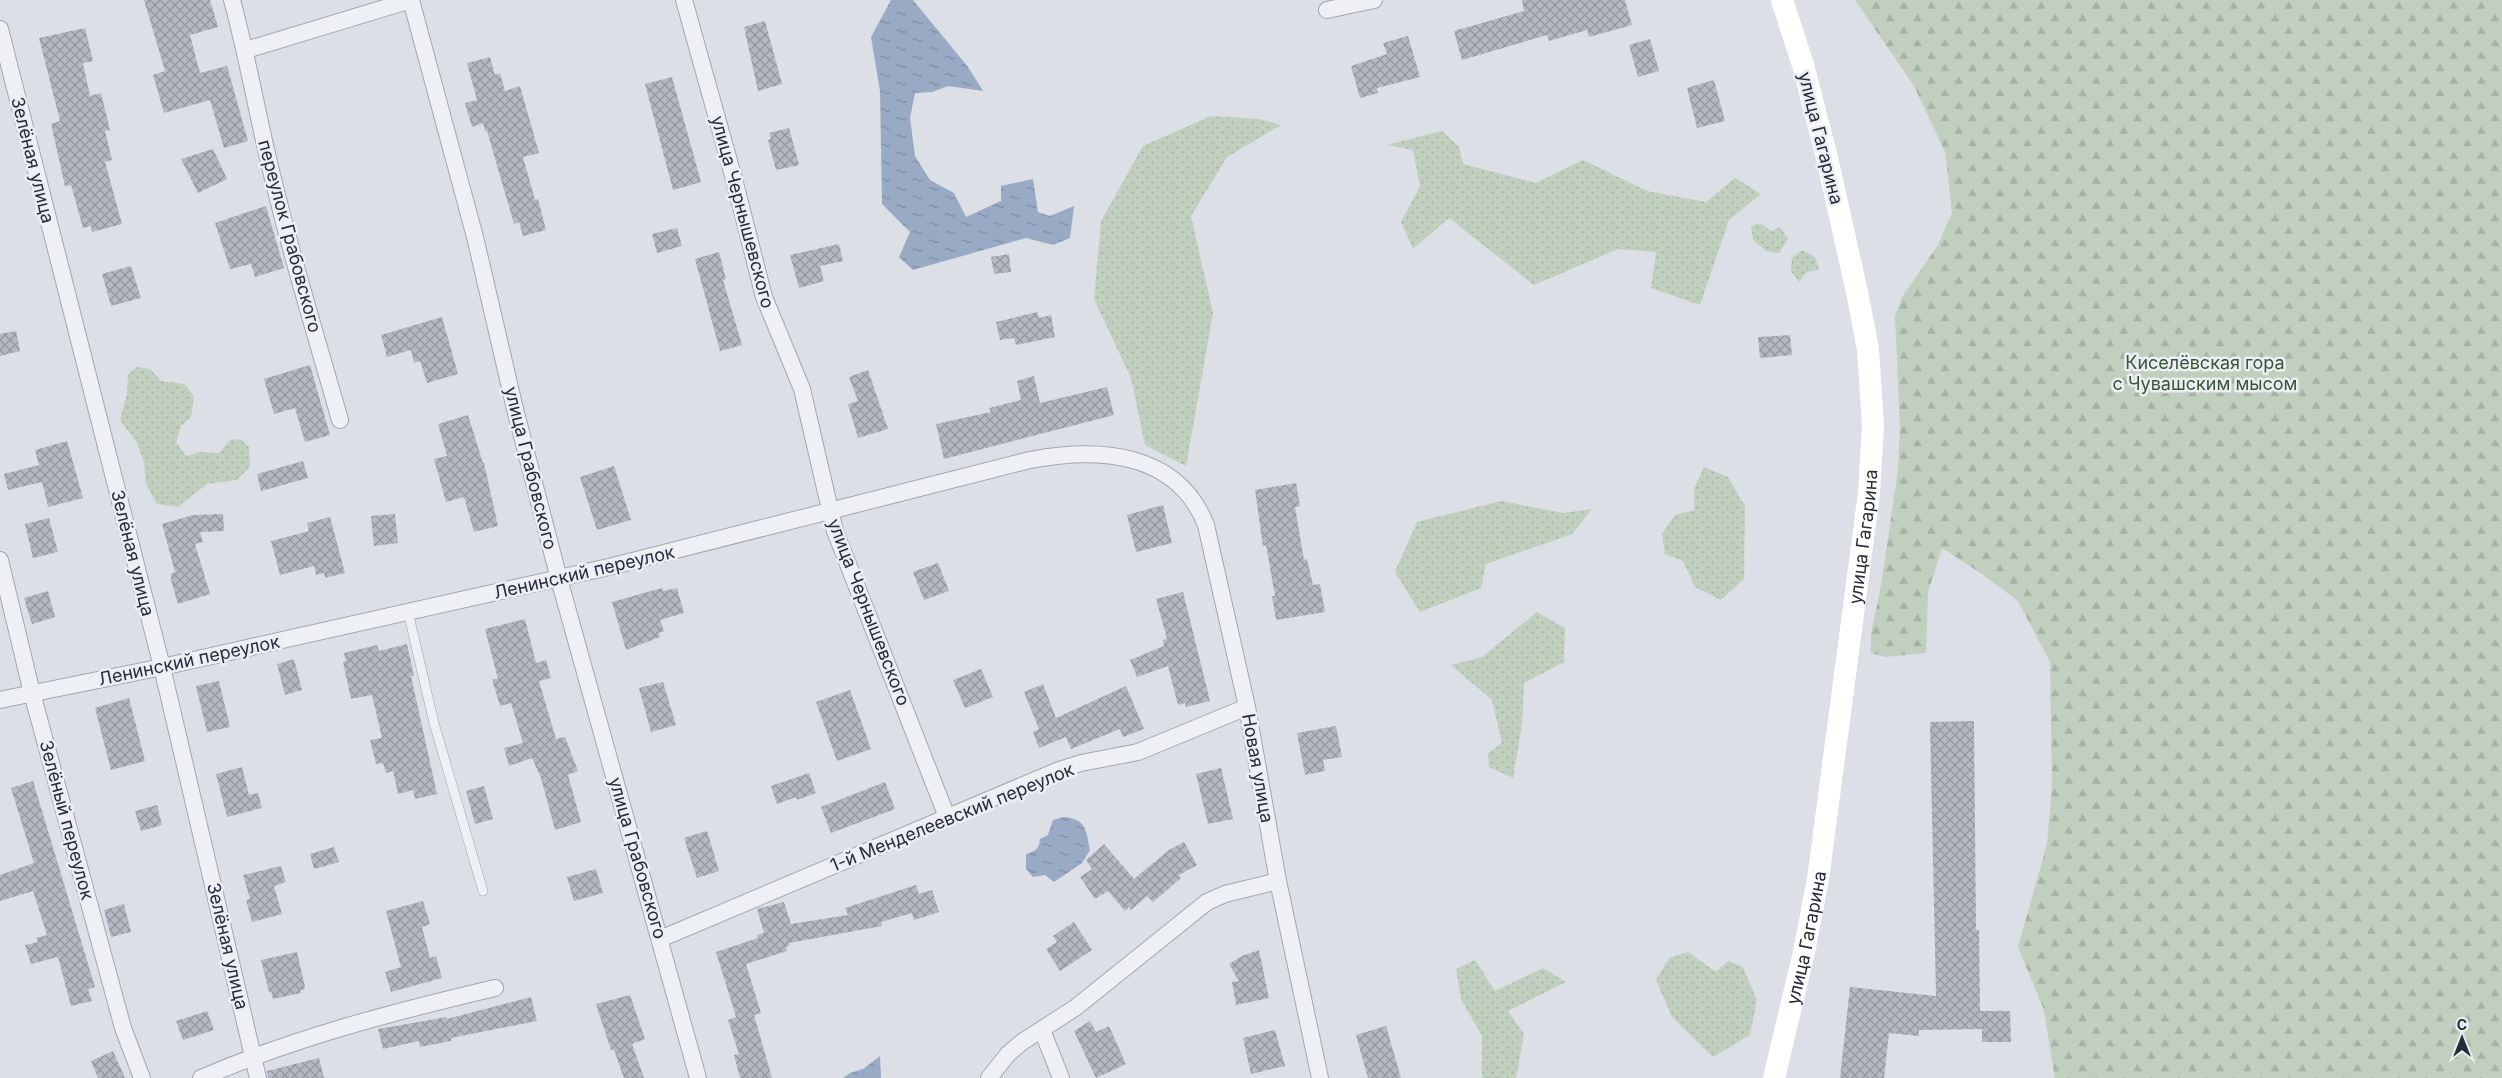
<svg xmlns="http://www.w3.org/2000/svg" width="2502" height="1078" font-family="Inter,sans-serif">
	<style>
		.grass { fill: url(#grass-dots) }
		.forest { fill: url(#forest-firs) }
		.water { fill: url(#water-ripples) }
		.building { fill: url(#building-cross-hatch) }
		.lines { fill: none; stroke-linecap: round; stroke-linejoin: round }
		.service-casing { stroke: #a2a6ae; stroke-width: 10 }
		.minor-casing { stroke: #a2a6ae; stroke-width: 18 }
		.service { stroke: #eef0f4; stroke-width: 9 }
		.minor { stroke: #eef0f4; stroke-width: 16 }
		.secondary { stroke: #fff; stroke-width: 22 }
		.labels { text-anchor: middle; dominant-baseline: central; stroke-width: 5; stroke-linejoin: round; paint-order: stroke }
		.street-label { font-size: 18px; fill: #272c3a; stroke: #ebeef3 }
		.park-label { font-size: 18px; fill: #385535; stroke: #ebeef3 }
	</style>
	<defs>
		<pattern id="grass-dots" width="8" height="8" patternUnits="userSpaceOnUse" patternTransform="scale(1.25)"><rect width="8" height="8" fill="#c1cfbe"/><path d="M2 2h.1M6 6h.1" fill="none" stroke="#a6b2a4" stroke-width="1.8" stroke-linecap="round"/></pattern>
		<pattern id="forest-firs" width="22" height="20" patternUnits="userSpaceOnUse" patternTransform="scale(1.25)"><rect width="22" height="20" fill="#c1cfbe"/><path d="M5 1l3.5 6h-7zM16 11l3.5 6h-7z" fill="#a6b2a4"/></pattern>
		<pattern id="water-ripples" width="26" height="14" patternUnits="userSpaceOnUse" patternTransform="scale(1.25)"><rect width="26" height="14" fill="#99aac4"/><path d="M2 4q2-2 4 0t4 0M15 11q2-2 4 0t4 0" fill="none" stroke="#7d8ba0"/></pattern>
		<pattern id="building-cross-hatch" width="8" height="8" patternUnits="userSpaceOnUse" patternTransform="scale(1.25)"><rect width="8" height="8" fill="#b4b8c2"/><path d="M0 0l8 8M0 8l8-8" fill="none" stroke="#92969f"/></pattern>
	</defs>
	<rect width="100%" height="100%" fill="#dcdfe5"/>
	<g class="grass">
		<path d="M1211 116 1259 119 1281 125 1227 157 1191 216 1213 313 1186 466 1145 445 1131 378 1094 299 1101 221 1143 146Z"/>
		<path d="M1442 131 1459 147 1463 164 1536 183 1583 160 1647 191 1706 202 1735 178 1761 194 1729 220 1700 305 1651 288 1656 252 1618 249 1534 285 1449 218 1413 249 1401 222 1420 186 1413 150 1387 145Z"/>
		<path d="M1760 223 1771 231 1780 227 1788 239 1779 253 1766 251 1753 240 1751 226Z"/>
		<path d="M1802 250 1815 257 1819 270 1807 272 1799 282 1791 271 1792 258Z"/>
		<path d="M137 367 150 369 161 381 184 384 194 396 191 417 181 426 176 442 186 456 200 452 219 453 231 439 242 440 249 447 250 467 237 480 207 484 178 507 157 504 146 484 144 463 137 443 120 420 127 394 128 374Z"/>
		<path d="M1704 467 1728 477 1745 506 1744 579 1721 600 1695 587 1683 561 1665 554 1662 534 1675 515 1694 510V488Z"/>
		<path d="M1501 501 1563 513 1592 509 1572 534 1486 564 1481 588 1420 612 1395 572 1417 522Z"/>
		<path d="M1537 612 1565 628 1564 662 1524 683 1522 724 1513 778 1489 767 1488 753 1502 743 1492 700 1451 665 1482 657Z"/>
		<path d="M1688 952 1716 972 1728 961 1743 967 1757 1000 1750 1035 1713 1057 1672 1017 1656 980 1669 958Z"/>
		<path d="M1475 960 1495 991 1543 968 1566 982 1508 1011 1524 1034 1516 1078H1482V1036L1461 999 1456 969Z"/>
	</g>
	<path class="forest" d="M1855 0H2502V1078H2055L2044 1010 2018 947 2047 844 2052 783 2050 662 2018 601 1982 574 1942 548 1928 592 1926 653 1885 657 1871 653V633L1881 586 1898 470 1900 428 1895 316 1902 297 1938 245 1952 213 1945 152 1914 86Z"/>
	<g class="water">
		<path d="M891 0H913L968 67 983 91 948 86 932 92 915 93 910 118 915 156 930 180 954 193 966 217 1001 201V186L1033 179 1038 212 1050 216 1074 206 1070 238 1053 245 1026 238 913 270 899 257 910 232 882 204 880 91 871 37Z"/>
		<path d="M1064 817C1087 819 1086 831 1090 850L1082 863 1054 882 1045 875 1033 877 1026 869V854C1036 851 1039 849 1040 839L1048 835 1053 820Z"/>
		<path d="M880 1056 881 1078H843L850 1073 863 1069Z"/>
	</g>
	<g class="building">
		<path d="M144 0H210L218 27 190 35 200 73 227 66 248 141 224 148 210 100 164 113 153 75 165 71Z"/>
		<path d="M1522 0H1625L1632 25 1589 37 1587 30 1549 41 1547 35 1462 60 1454 31 1524 11Z"/>
		<path d="M765 21 782 84 758 91 744 27Z"/>
		<path d="M85 28 93 61 83 63 90 96 101 93 110 130 105 131 112 160 105 162 122 224 92 232 91 226 83 228 71 185 65 186 51 124 60 121 39 38Z"/>
		<path d="M1408 36 1420 77 1377 88 1378 93 1360 98 1351 66 1387 54 1383 43Z"/>
		<path d="M1650 39 1659 71 1638 77 1629 45Z"/>
		<path d="M490 57 495 75 500 73 505 91 520 86 539 153 523 157 535 200 538 199 546 230 523 236 519 222 514 224 487 131H485L483 123 472 127 465 103 477 100 467 63Z"/>
		<path d="M672 77 701 182 673 190 645 84Z"/>
		<path d="M1714 80 1725 121 1697 128 1687 88Z"/>
		<path d="M789 128 799 165 776 170 768 140 771 139 769 133Z"/>
		<path d="M213 149 227 179 198 193 181 159Z"/>
		<path d="M266 206 284 268 255 277 251 264 230 269 215 223Z"/>
		<path d="M677 228 682 246 657 253 652 234Z"/>
		<path d="M839 244 843 261 820 266 824 281 799 288 790 255Z"/>
		<path d="M719 252 726 279 723 280 742 345 720 351 695 259Z"/>
		<path d="M1009 254 1011 272 994 274 991 257Z"/>
		<path d="M131 266 141 298 111 306 102 274Z"/>
		<path d="M1037 312 1039 318 1051 315 1055 337 1016 345 1014 338 1000 340 996 322Z"/>
		<path d="M442 317 458 374 427 383 420 361 414 363 411 350 387 357 381 335Z"/>
		<path d="M16 331 20 351 0 356V334Z"/>
		<path d="M1790 335 1792 355 1760 358 1758 337Z"/>
		<path d="M310 365 330 435 305 442 295 408 274 414 264 379Z"/>
		<path d="M868 370 888 429 858 438 848 404 858 401 849 377Z"/>
		<path d="M1034 376 1040 403 1107 387 1114 415 944 459 936 424 991 412 989 408 1021 400 1017 381Z"/>
		<path d="M468 415 483 463H484L498 526 474 532 464 497 446 502 434 459 447 456 438 424Z"/>
		<path d="M67 441 83 498 48 507 42 482 8 490 4 474 39 465 35 450Z"/>
		<path d="M303 461 308 478 261 491 257 474Z"/>
		<path d="M614 466 631 520 597 530 580 477Z"/>
		<path d="M1296 483 1300 506 1295 507 1304 560 1307 559 1313 585 1320 584 1325 612 1276 620 1272 596H1275L1266 545 1263 546 1255 490Z"/>
		<path d="M1163 505 1172 543 1136 552 1127 515Z"/>
		<path d="M223 514 224 531 200 532 203 542 195 544 210 594 178 604 171 580V574L175 572 162 524 193 515Z"/>
		<path d="M395 514 398 543 374 546 371 516Z"/>
		<path d="M330 517 345 573 325 578 324 573 316 575 314 566 280 575 271 541 309 531 307 523Z"/>
		<path d="M49 518 58 552 33 558 25 524Z"/>
		<path d="M938 563 949 591 924 600 913 572Z"/>
		<path d="M662 588 663 591 677 588 684 613 660 620 664 631 659 633 660 637 626 650 612 602Z"/>
		<path d="M48 591 55 617 32 624 24 598Z"/>
		<path d="M1183 592 1210 701 1186 707 1185 703 1178 705 1168 666 1137 677 1130 660 1164 646 1163 640 1167 639 1156 599Z"/>
		<path d="M525 619 536 663 546 660 551 678 539 681 556 739 565 737 578 771 568 775 581 822 555 830 541 778 532 758 509 766 504 748 523 743 511 703 500 706 492 679H498L485 629Z"/>
		<path d="M407 644 414 676H411L437 794 415 799 413 790 398 794 393 771 386 773 383 763 376 764 370 740 382 738 372 695 351 699 343 662 346 661 344 653 377 645 379 651Z"/>
		<path d="M294 659 302 690 285 695 277 664Z"/>
		<path d="M981 669 993 697 965 708 953 680Z"/>
		<path d="M219 681 230 727 207 732 196 686Z"/>
		<path d="M663 682 676 725 651 732 639 688Z"/>
		<path d="M1043 684 1056 718 1126 686 1144 729 1123 737 1120 729 1071 749 1066 737 1039 748 1033 732 1039 729 1024 692Z"/>
		<path d="M850 690 871 749 837 761 816 702Z"/>
		<path d="M129 698 145 761 111 770 95 708Z"/>
		<path d="M1974 721 1976 930H1979L1980 1011H2010L2011 1042H1982V1029L1919 1030V1036L1889 1033 1884 1078H1840L1850 987 1936 996 1930 722Z"/>
		<path d="M1336 726 1342 757 1323 760 1325 771 1305 775 1297 733Z"/>
		<path d="M242 767 249 795 258 793 262 808 227 817 216 774Z"/>
		<path d="M1221 768 1233 819 1208 824 1196 774Z"/>
		<path d="M809 773 816 793 797 800 796 797 777 804 771 786Z"/>
		<path d="M33 781 95 987 88 989 92 1001 71 1006 58 957 31 964 25 945 38 942 36 938 47 935 33 891 0 901V875L34 863 11 788Z"/>
		<path d="M885 782 895 809 831 833 821 807Z"/>
		<path d="M484 786 493 819 475 824 466 791Z"/>
		<path d="M157 805 162 825 141 831 135 811Z"/>
		<path d="M707 831 719 871 697 878 684 838Z"/>
		<path d="M1184 842 1197 865 1179 875 1181 878 1153 902 1147 896 1131 910 1129 907 1125 911 1108 891 1095 899 1080 877 1092 869 1086 860 1104 844 1134 879 1169 850Z"/>
		<path d="M334 847 339 862 314 869 310 854Z"/>
		<path d="M281 866 286 882 274 886 282 914 252 922 246 900 250 899 243 875Z"/>
		<path d="M596 869 603 893 574 901 567 877Z"/>
		<path d="M916 885 919 894 932 890 939 912 914 920 912 913 881 922 882 926 789 943 790 945 786 947 787 951 746 964 761 1013 754 1015 772 1078H740L734 1055 739 1054 728 1020 736 1017 716 952 758 938 757 935 764 933 757 909 784 902 791 924 848 915 845 908Z"/>
		<path d="M423 901 430 924 422 927 430 958 436 956 442 978 391 992 385 972 401 967 386 911Z"/>
		<path d="M124 904 131 932 111 937 104 910Z"/>
		<path d="M1074 922 1092 950 1060 971 1046 949 1057 942 1053 936Z"/>
		<path d="M1259 950 1269 998 1236 1005 1232 982 1239 981 1229 964 1242 956Z"/>
		<path d="M297 952 305 987 304 990H300L301 993 273 999 271 991 269 992 261 960Z"/>
		<path d="M630 995 645 1039 632 1044 644 1078H624L614 1050H611L596 1004Z"/>
		<path d="M531 997 537 1021 451 1038V1041L420 1047 419 1041 383 1049 378 1029 447 1017V1019Z"/>
		<path d="M207 1011 214 1030 183 1040 176 1021Z"/>
		<path d="M1090 1021 1096 1032 1109 1026 1126 1064 1096 1078 1074 1031Z"/>
		<path d="M1386 1026 1401 1078H1368L1356 1035Z"/>
		<path d="M1275 1030 1285 1066 1251 1074 1243 1038Z"/>
		<path d="M113 1051 125 1078H98L91 1061Z"/>
		<path d="M319 1058 324 1078H268L267 1071Z"/>
	</g>
	<g class="lines">
		<defs>
			<path id="service" d="M408 612 434 723 483 891"/>
			<g id="minor">
				<path d="M232 0C245 48 254 96 265 145 286 238 314 329 340 420"/>
				<path d="M411 0 475 237 515 409 559 579 698 1078"/>
				<path d="M684 0 734 179 764 297 802 389 835 531 947 817"/>
				<path d="M1327 10 1374 0"/>
				<path d="M0 29 162 667 258 1078"/>
				<path d="M246 50 411 0"/>
				<path d="M0 560 32 693 123 1028 142 1078"/>
				<path d="M0 700 162 667 613 566 1030 460C1097 447 1177 451 1206 525L1247 707 1278 881 1320 1078"/>
				<path d="M660 939 1059 770 1081 763 1138 752 1247 707"/>
				<path d="M1042 1030 1061 1078"/>
				<path d="M201 1078C297 1037 393 1012 495 988"/>
				<path d="M989 1078 1008 1054 1022 1042 1075 1008 1207 902 1225 894 1278 881"/>
			</g>
		</defs>
		<use href="#service" class="service-casing"/>
		<use href="#minor" class="minor-casing"/>
		<use href="#service" class="service"/>
		<use href="#minor" class="minor"/>
		<path class="secondary" id="s1" d="M1774 1078 1804 952 1818 879 1869 493 1873 426 1868 349 1857 292 1827 158 1803 65 1782 0"/>
	</g>
	<g class="labels">
		<g class="street-label">
			<text transform="translate(1821 138) rotate(76)">улица Гагарина</text>
			<text transform="translate(33 160) rotate(76)">Зелёная улица</text>
			<text transform="translate(743 212) rotate(75)">улица Чернышевского</text>
			<text transform="translate(290 236) rotate(75)">переулок Грабовского</text>
			<text transform="translate(531 468) rotate(76)">улица Грабовского</text>
			<text stroke="none"><textPath href="#s1" startOffset="549">улица Гагарина</textPath></text>
			<text transform="translate(133 553) rotate(76)">Зелёная улица</text>
			<text transform="translate(584 572) rotate(-13)">Ленинский переулок</text>
			<text transform="translate(869 612) rotate(69)">улица Чернышевского</text>
			<text transform="translate(189 660) rotate(-12)">Ленинский переулок</text>
			<text transform="translate(1258 768) rotate(80)">Новая улица</text>
			<text transform="translate(952 817) rotate(-22)">1-й Менделеевский переулок</text>
			<text transform="translate(67 820) rotate(75)">Зелёный переулок</text>
			<text transform="translate(638 858) rotate(74)">улица Грабовского</text>
			<text stroke="none"><textPath href="#s1" startOffset="144">улица Гагарина</textPath></text>
			<text transform="translate(228 946) rotate(77)">Зелёная улица</text>
		</g>
		<g class="park-label">
			<text x="2205" y="362">Киселёвская гора<tspan x="2205" dy="21">с Чувашским мысом</tspan></text>
		</g>
	</g>
	<g transform="translate(2462 1038)" stroke="#ebeef3" stroke-width="4" paint-order="stroke">
	<path d="M0-4L9 19L0 12L-9 19Z" fill="#272c3a"/>
	<text y="-8" font-size="14" font-weight="bold" text-anchor="middle" fill="#272c3a">С</text>
	</g>
</svg>
